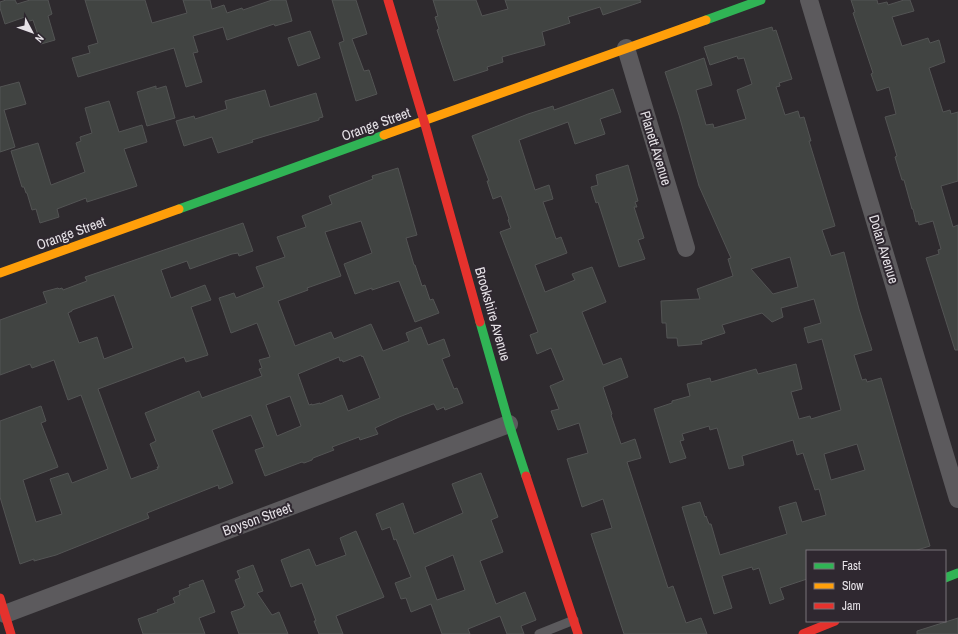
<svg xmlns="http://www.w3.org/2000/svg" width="958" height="634" font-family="'Archivo Narrow',sans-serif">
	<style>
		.building { fill: #414442; stroke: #535454; fill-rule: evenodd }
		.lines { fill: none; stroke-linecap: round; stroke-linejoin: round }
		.lane { stroke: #5c5a5d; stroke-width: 9 }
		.street { stroke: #5c5a5d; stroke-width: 18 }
		.fast { stroke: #30b455; stroke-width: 9 }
		.slow { stroke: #ff9f0a; stroke-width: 9 }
		.jam { stroke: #e5322d; stroke-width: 9 }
		.labels { text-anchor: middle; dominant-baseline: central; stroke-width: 4; stroke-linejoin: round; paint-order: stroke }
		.street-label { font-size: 14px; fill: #e6e2e7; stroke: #2f2830 }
	</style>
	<rect width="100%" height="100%" fill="#2e2a2e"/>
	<g class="building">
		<path d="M6 0H15L17 4 30 0H48L52 14 48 16 55 40 41 44 33 20 26 22 25 17 5 24 0 8V2Z"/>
		<path d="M85 0H145L152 23 187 13 183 0H210L212 9 224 5 227 13 242 8 243 10 272 0H286L292 21 275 26 274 24 227 40 223 27 193 36 198 52 193 53 202 82 186 87 174 48 78 77 72 58 90 53 88 46 98 43Z"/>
		<path d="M332 0H356L367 34 352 39 364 71 369 70 377 94 356 101 339 43 344 41Z"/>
		<path d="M433 0H476L482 16 508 9 505 0H640L641 2 603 15 600 7 568 17 570 23 542 32 545 45 502 57 503 62 487 67 488 70 454 81 437 30 439 29 435 17 438 16Z"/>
		<path d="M851 0H877L878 4 887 2 888 5 904 0H910L914 11 892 17 902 46 928 38 930 43 939 40 945 62 929 68 943 112 950 110 951 114 958 112V181L941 186 953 227 958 225V350H955L926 258 939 254 938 250 941 249 933 221 919 225 918 221 916 222 913 209H912L904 180H902L895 157 897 156 885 117 896 114 889 87 877 91 871 74 873 73 853 13 855 12Z"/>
		<path d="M772 27 773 31 776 30 792 79 779 83 780 86 776 87 785 115 798 111 800 118 804 117 811 141H809L835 226 822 230 831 256 844 252 859 309 872 350 854 355 862 380 866 379 867 382 881 378 930 546 914 551H807V579L780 588 784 599 770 604 759 568 753 570 752 567 722 576 732 608 714 614 682 507 700 502 705 517 706 516 709 524H711L720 555 787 534 779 507 796 502 802 522 826 515 819 489 815 490 803 453 797 455 793 440 742 456 744 465 729 469 717 428 710 430 709 426 682 434 684 440 680 441 686 458 670 463 654 409 672 403V401L690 396 687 384 710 378 711 382 756 369 758 374 796 364 802 389 791 392 799 419 810 416 811 419 841 410 822 339 808 343 804 328 821 323 814 299 781 308 783 317 772 322 762 313 722 325 725 333 701 341 702 344 678 346 677 338H667L666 323H662L661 301 700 299 697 289 733 276 728 259 731 258 699 186 679 115 665 72 704 58 712 85 696 90 706 125 713 124 714 128 746 119 737 90 752 84 744 58 738 59 737 56 710 65 704 47ZM790 257 798 287 773 294 751 269ZM857 444 865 470 831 480 824 454Z"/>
		<path d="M310 31 320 58 298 66 288 38Z"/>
		<path d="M19 82 26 104 4 110 15 147 0 152V87Z"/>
		<path d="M156 86V89L166 86 175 118 147 126 137 92Z"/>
		<path d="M613 89 621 112 600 119 605 134 575 144 568 122 519 140 535 190 549 185 553 199 543 202 556 239 561 237 567 253 535 265 545 292 575 280 572 274 592 267 606 302 582 312 603 365 621 358 628 377 603 387 612 414 611 415 621 444 635 439 641 458 627 462 668 588 673 586 686 623 701 618 707 634H624L591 534 612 528 603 499 582 507 567 459 588 453 579 423 558 430 551 411 559 409 550 386 564 380 551 348 537 354 530 335 538 332 500 232 511 228 508 220 509 219 501 196 493 199 487 181H489L472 136 528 114 553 106 554 110Z"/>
		<path d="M265 90 270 107 316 93 323 117 319 118V120L252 140 253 142 218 153 212 137 184 146 176 121 194 116 195 119 227 109 225 101Z"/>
		<path d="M109 101 119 132 142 125 147 142 124 149 137 186 87 202 86 198 57 209 59 217 40 223 36 209 32 210 27 193H26L24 187H22L11 151 38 143 51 185 85 172 76 143 81 141 80 137 92 133 85 108Z"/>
		<path d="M628 165 638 201 635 202 637 207H634L644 238 638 240 645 259 619 267 598 202 596 203 591 187 598 185 596 175Z"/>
		<path d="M398 168 417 235 406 238 414 265H415L422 286 425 285 430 300 433 299 439 313 415 322 399 281 372 290V288L355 294 344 264 372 253 361 221 325 232 341 276 307 288 308 290 278 301 295 346 331 332 334 339 371 324 383 351 409 341 406 333 421 327 428 345 444 339 450 356 442 359 454 389 457 388 463 403 445 410 444 407 437 410 434 404H433L399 417 375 428 378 434 360 440 359 437 332 447 334 450 313 458 312 460 304 463 302 462 265 476 255 450 264 447 251 415 212 430 233 483 219 489 218 485 147 513 149 518 56 555 34 561V559L20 564 0 497V421L41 406 46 421 41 423 58 467 23 480 36 522 62 514 50 479 68 473 72 483 108 469 81 395 68 400 54 360 32 368 30 364 0 375V320L47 303 43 292 58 288 59 289 62 288 63 290 87 281 85 277 243 223 253 251 239 256 238 253 232 254 190 269 187 261 161 270 171 298 205 285 211 300 191 307 208 355 186 362 184 357 98 389 131 479 158 469 157 467H159L150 444 156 441 145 413 199 391 202 398 262 376 259 369 262 368 259 360 270 357 257 323 231 333 219 298 234 293 236 298 264 287 256 267 285 257 277 237 306 227 302 216 332 204 329 196 373 179 372 176ZM114 295 133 348 104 359 97 337 79 343 68 313 72 311V310ZM361 355 362 357 363 356 380 398 348 411 342 395 320 404V403L312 405V404L309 405 298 374 339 357 340 361 342 360 343 362ZM290 396 301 426 277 436 266 405Z"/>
		<path d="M481 473 498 517 491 520 503 552 480 561 496 604 525 592 536 620 521 626 524 634H507L500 616 468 629 470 634H442L431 604 411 612 406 598 401 599 395 583 411 577 396 539 394 540 390 527 382 530 376 514 403 503 414 534 463 513 452 484ZM453 555 465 590 437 600 425 567Z"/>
		<path d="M356 531 384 597 336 616 343 634H319L314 621H316L302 583 291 587 281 560 309 549 316 566 346 555 340 538Z"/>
		<path d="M253 565 263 591 257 593 272 615 279 612 288 634H239L231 612 243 608V607L245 606 235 580 240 578 237 571Z"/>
		<path d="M203 580 215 612 199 618 205 634H143L138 619 158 612 157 610 175 603 173 598 180 595 179 591 190 587 189 585Z"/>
		<path d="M958 618V634H917V631Z"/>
	</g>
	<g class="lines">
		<path class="lane" d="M539 634 574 620"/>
		<g class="street">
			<path d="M809 0 958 499"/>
			<path d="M626 48 686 248"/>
			<path d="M5 614 509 424"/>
		</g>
		<g class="fast">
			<path d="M706 20 761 0"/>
			<path d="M179 209 384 135"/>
			<path d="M480 322 509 424 526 476"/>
			<path d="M945 578 958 573"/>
		</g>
		<g class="slow">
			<path d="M384 135 706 20"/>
			<path d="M0 273 179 209"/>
		</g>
		<g class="jam">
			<path d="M388 0 424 121 480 322"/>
			<path d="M526 476 578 634"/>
			<path d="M0 598 11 634"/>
			<path d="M803 634 835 621"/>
		</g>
	</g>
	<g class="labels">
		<g class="street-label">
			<text transform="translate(376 124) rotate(-20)">Orange Street</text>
			<text transform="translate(656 148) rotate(73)">Planett Avenue</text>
			<text transform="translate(71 233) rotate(-20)">Orange Street</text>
			<text transform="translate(884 249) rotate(73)">Dolan Avenue</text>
			<text transform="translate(493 314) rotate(74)">Brookshire Avenue</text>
			<text transform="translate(257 519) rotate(-20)">Boyson Street</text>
		</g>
	</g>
	<rect x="806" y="550" width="140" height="72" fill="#2f2830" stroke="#787279"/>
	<rect x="814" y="563" width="20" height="6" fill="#30b455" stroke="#787279"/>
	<text x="842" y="570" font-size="12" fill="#e6e2e7">Fast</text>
	<rect x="814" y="583" width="20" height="6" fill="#ff9f0a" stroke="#787279"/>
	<text x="842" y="590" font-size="12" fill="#e6e2e7">Slow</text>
	<rect x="814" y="603" width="20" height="6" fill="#e5322d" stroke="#787279"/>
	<text x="842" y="610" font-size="12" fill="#e6e2e7">Jam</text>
	<g transform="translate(32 32) rotate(131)" stroke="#2f2830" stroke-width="3" paint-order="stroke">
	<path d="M0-3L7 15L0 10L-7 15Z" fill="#e6e2e7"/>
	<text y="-6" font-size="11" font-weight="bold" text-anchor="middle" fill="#e6e2e7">N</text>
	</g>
</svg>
